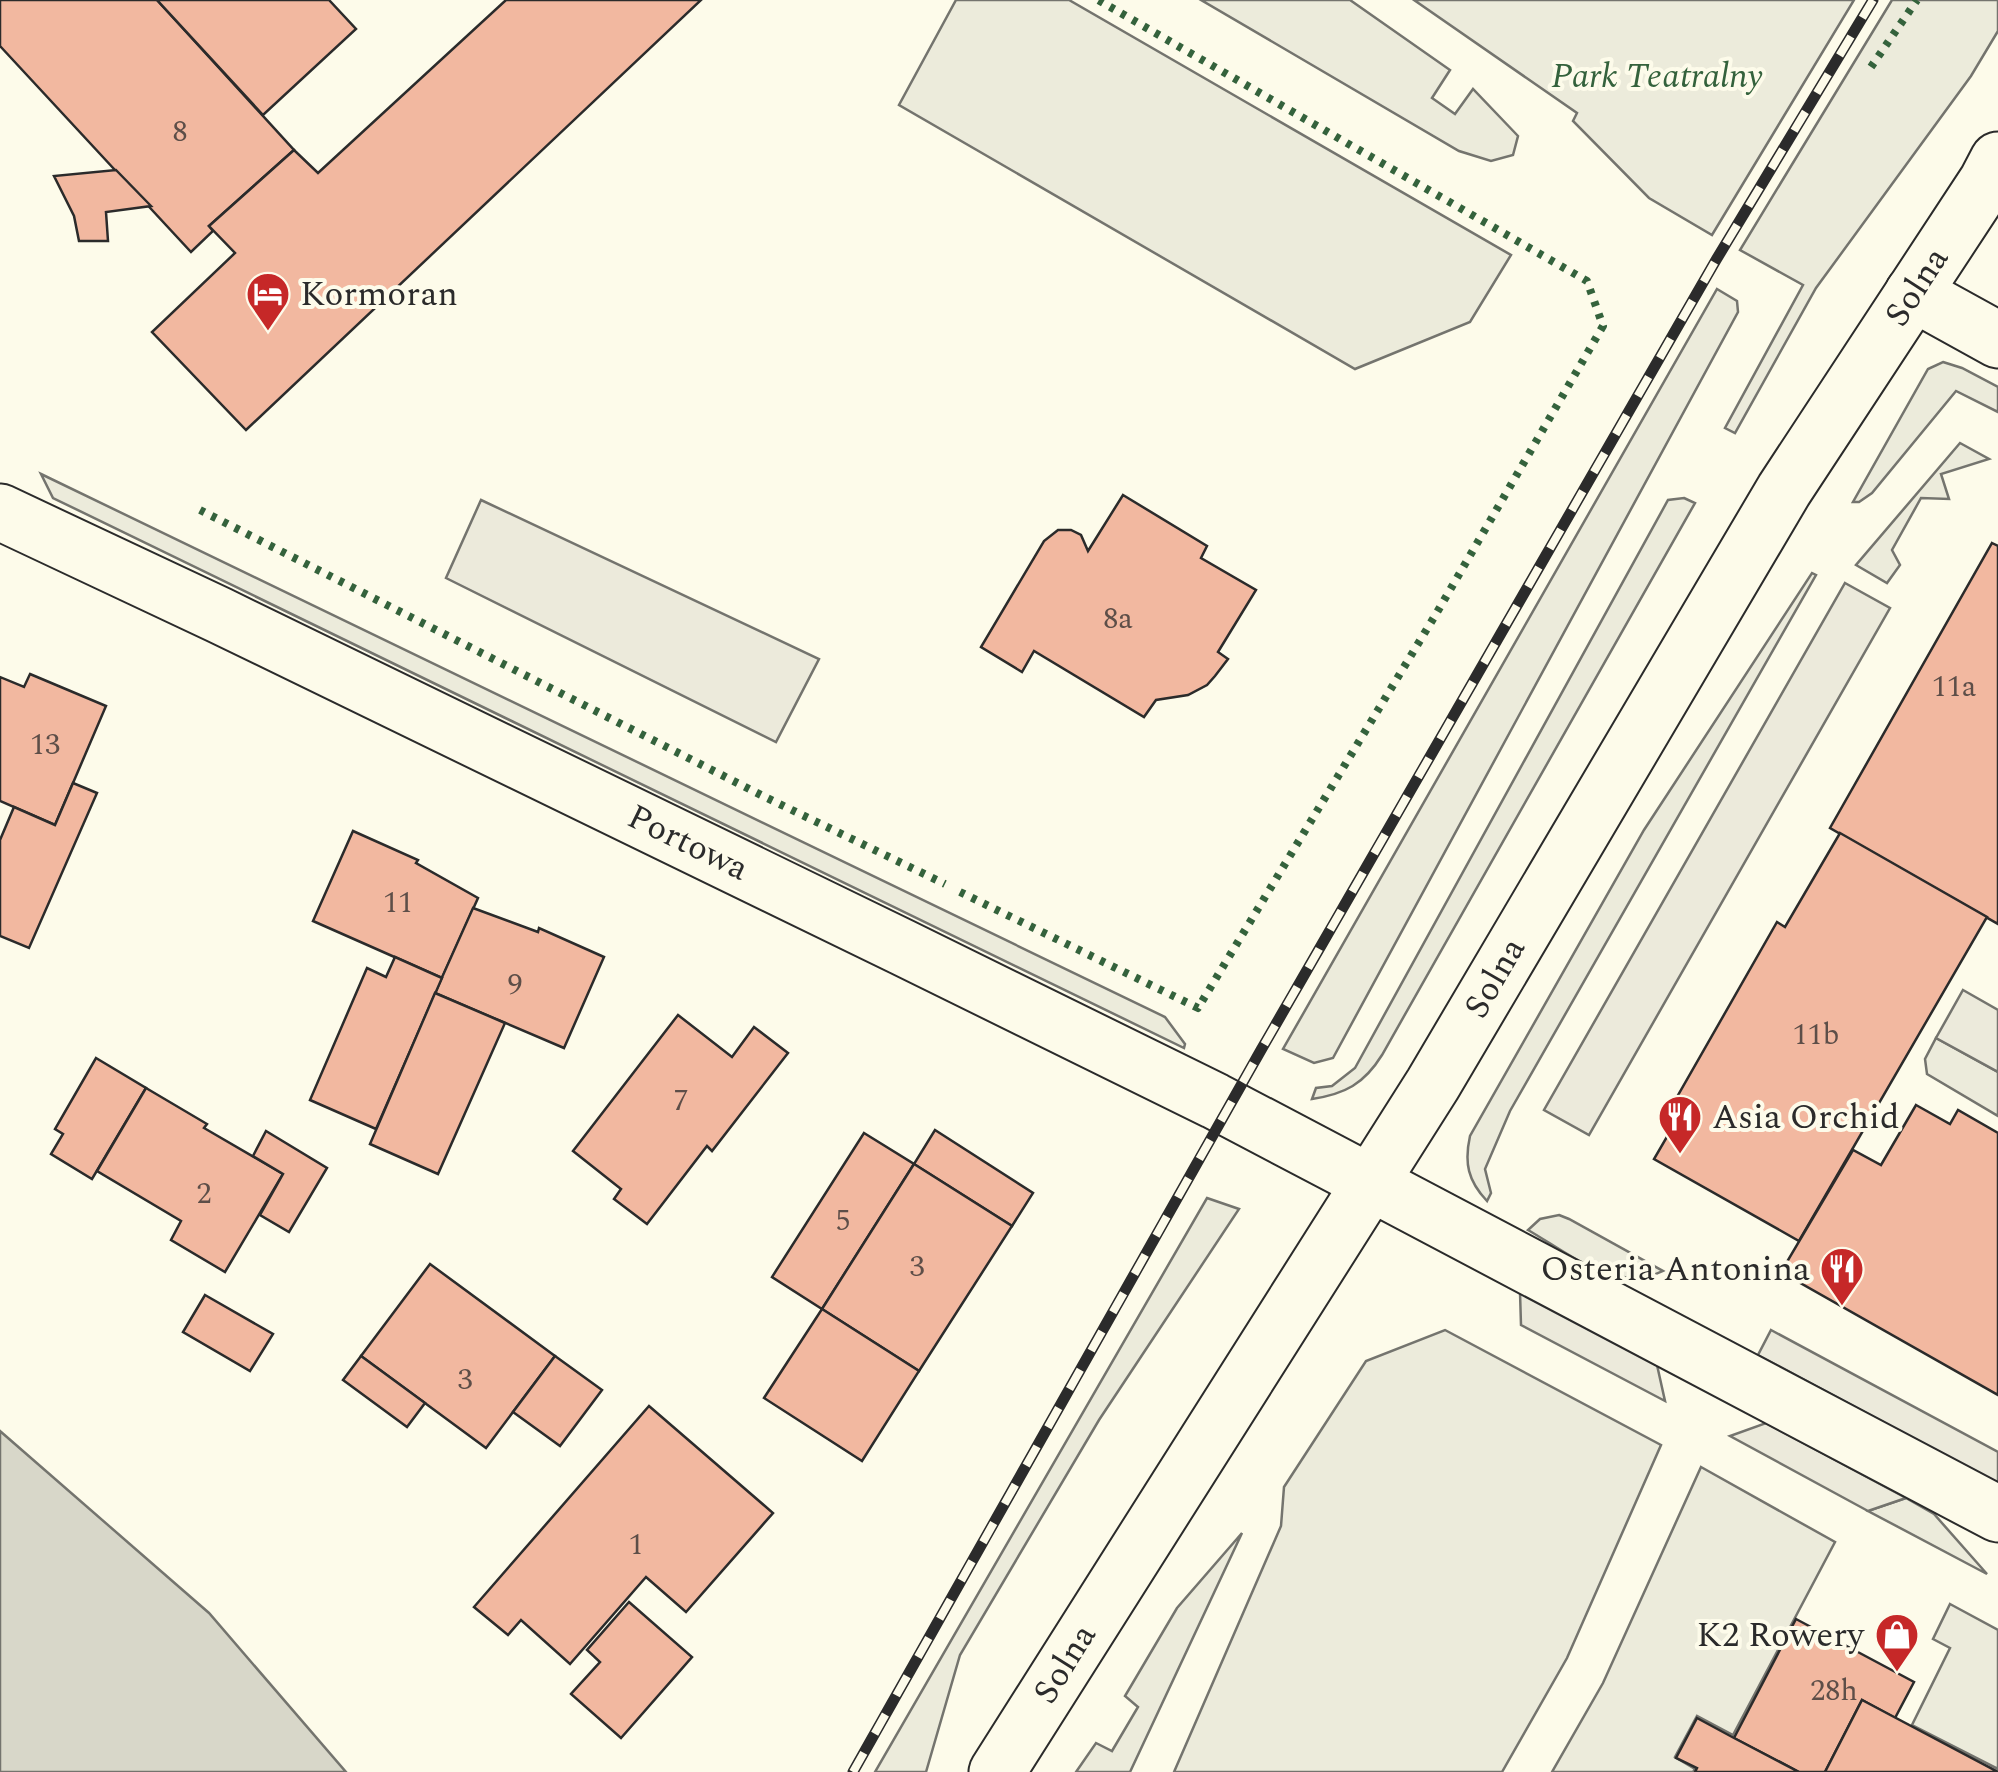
<svg xmlns="http://www.w3.org/2000/svg" width="1998" height="1772" font-family="Spectral,serif">
	<style>
		.green { fill: #ecebdb; stroke: #74746e; stroke-width: 2.5 }
		.parking { fill: #eceadb; stroke: #74746e; stroke-width: 2.5 }
		.water { fill: #d8d7c9; stroke: #74746e; stroke-width: 2.5 }
		.building { fill: #f2b8a0; stroke: #2b2b2b; stroke-width: 2.5 }
		.lines { fill: none; stroke-linecap: round; stroke-linejoin: round }
		.street-casing { stroke: #2b2b2b; stroke-width: 59 }
		.secondary-casing { stroke: #2b2b2b; stroke-width: 59 }
		.street { stroke: #fdfbea; stroke-width: 55 }
		.secondary { stroke: #fdfbea; stroke-width: 55 }
		.rail-casing { stroke: #2b2b2b; stroke-width: 11 }
		.rail { stroke: #fdfbea; stroke-width: 8; stroke-dasharray: 22; stroke-linecap: butt }
		.hedge { stroke: #34623c; stroke-width: 8; stroke-dasharray: 5 8; stroke-linecap: butt }
		.labels { text-anchor: middle; dominant-baseline: central; stroke-width: 8; stroke-linejoin: round; paint-order: stroke }
		.number-label { font-size: 30px; fill: #5d4e48 }
		.park-label { font-size: 35px; font-style: italic; fill: #34623c; stroke: #fdfbea }
		.street-label { font-size: 35px; fill: #2b2b2b; stroke: #fdfbea }
		.poi-label { font-size: 35px; fill: #2b2b2b; stroke: #fdfbea; text-anchor: start }
	</style>
	<rect width="100%" height="100%" fill="#fdfbea"/>
	<g class="green">
		<path d="M956 0H1069L1511 255 1470 322 1355 369 899 105Z"/>
		<path d="M1201 0H1350L1450 70 1432 98 1455 114 1473 89 1518 136 1513 155 1491 161 1459 151Z"/>
		<path d="M1414 0H1854L1712 235 1649 198 1573 121 1577 113Z"/>
		<path d="M1892 0H1998V31L1971 76 1816 288 1735 433 1725 428 1803 285 1740 250Z"/>
		<path d="M1717 289 1737 301 1738 312 1333 1058 1314 1063 1283 1049Z"/>
		<path d="M1943 362 1962 368 1998 387V412L1956 391 1872 493 1859 502H1853L1928 369Z"/>
		<path d="M1960 443 1989 459 1941 474 1949 499 1921 498 1892 550 1900 565 1887 583 1856 565Z"/>
		<path d="M41 474 1165 1017 1185 1044 1184 1048 53 498Z"/>
		<path d="M1684 498 1695 503 1382 1055C1364 1084 1345 1094 1312 1099L1316 1088 1332 1086 1355 1068 1668 500Z"/>
		<path d="M1812 573 1816 575 1510 1111 1485 1169 1491 1193 1487 1201C1468 1181 1464 1163 1470 1136L1644 830Z"/>
		<path d="M1936 1038 1998 1072V1116L1927 1074 1925 1059Z"/>
		<path d="M1207 1198 1239 1209 1099 1420 960 1655 926 1772H875Z"/>
		<path d="M1559 1215 1569 1219 1663 1271C1616 1294 1568 1253 1528 1230L1540 1219Z"/>
		<path d="M1445 1330 1661 1445 1567 1658 1502 1772H1174L1281 1526 1284 1487 1366 1361Z"/>
		<path d="M1701 1467 1835 1542 1733 1735 1697 1716 1675 1757 1695 1769 1693 1772H1552L1603 1683Z"/>
		<path d="M1906 1498 1934 1514 1987 1574 1868 1511Z"/>
		<path d="M1242 1533 1130 1772H1076L1096 1743 1112 1751 1138 1707 1125 1696 1177 1608Z"/>
		<path d="M1950 1604 1998 1630V1769L1912 1725 1950 1648 1933 1639Z"/>
	</g>
	<g class="parking">
		<path d="M481 500 819 659 776 742 446 578Z"/>
		<path d="M1845 583 1890 608 1589 1135 1544 1110Z"/>
		<path d="M1963 990 1998 1010V1072L1936 1038Z"/>
		<path d="M1520 1292 1657 1365 1665 1401 1521 1325Z"/>
		<path d="M1771 1330 1998 1452V1484L1758 1355Z"/>
		<path d="M1766 1423 1906 1498 1868 1511 1730 1436Z"/>
	</g>
	<path class="water" d="M0 1431 209 1613 346 1772H0Z"/>
	<g class="building">
		<path d="M0 0H157L294 150 209 226 213 231 191 252 0 46Z"/>
		<path d="M157 0H329L356 29 263 115Z"/>
		<path d="M506 0H701L246 430 152 332 235 253 209 226 294 150 318 173Z"/>
		<path d="M116 170 151 206 106 212 108 241H79L74 216 54 176Z"/>
		<path d="M1123 495 1207 546 1201 558 1256 590 1218 652 1228 659 1215 676 1207 685 1188 695 1156 700 1144 717 1034 651 1022 672 981 647 1044 541 1058 530H1071L1081 535 1088 551Z"/>
		<path d="M1992 543 1998 546V924L1830 828Z"/>
		<path d="M30 674 106 706 55 825 0 801V677L24 687Z"/>
		<path d="M73 783 97 793 29 948 0 936V840L14 807 55 825Z"/>
		<path d="M353 831 418 860 416 863 478 898 442 978 313 921Z"/>
		<path d="M1840 833 1987 917 1799 1241 1654 1159 1675 1123 1665 1118 1777 922 1785 927Z"/>
		<path d="M473 908 538 932 539 928 604 957 564 1048 435 993Z"/>
		<path d="M395 957 442 978 376 1129 310 1100 367 968 386 977Z"/>
		<path d="M435 993 505 1023 438 1174 370 1144Z"/>
		<path d="M678 1015 732 1057 754 1027 788 1053 712 1151 707 1146 647 1224 614 1199 621 1189 573 1151Z"/>
		<path d="M96 1058 146 1088 92 1179 51 1154 63 1134 55 1129Z"/>
		<path d="M146 1088 207 1124 204 1128 283 1174 225 1272 171 1240 181 1221 97 1171Z"/>
		<path d="M1916 1105 1950 1124 1958 1110 1998 1133V1395L1781 1272 1853 1150 1881 1165Z"/>
		<path d="M935 1130 1033 1193 1012 1226 914 1164Z"/>
		<path d="M266 1131 327 1168 289 1232 260 1215 283 1174 253 1156Z"/>
		<path d="M864 1133 914 1164 822 1309 772 1277Z"/>
		<path d="M914 1164 1012 1226 919 1371 822 1309Z"/>
		<path d="M430 1264 555 1356 486 1448 361 1356Z"/>
		<path d="M205 1295 273 1334 250 1371 183 1332Z"/>
		<path d="M822 1309 919 1371 862 1461 764 1398Z"/>
		<path d="M361 1356 425 1403 407 1427 343 1380Z"/>
		<path d="M555 1356 602 1390 560 1446 513 1412Z"/>
		<path d="M649 1406 773 1513 686 1612 646 1577 570 1664 521 1620 508 1635 474 1607Z"/>
		<path d="M629 1602 692 1657 621 1738 571 1694 600 1662 587 1650Z"/>
		<path d="M1796 1619 1914 1682 1895 1718 1862 1700 1825 1772H1799L1734 1738Z"/>
		<path d="M1862 1700 1998 1772H1825Z"/>
		<path d="M1697 1718 1734 1738 1799 1772H1695L1697 1768 1676 1758Z"/>
	</g>
	<g class="lines">
		<defs>
			<path id="street" d="M1371 1183 1998 1514"/>
			<g id="secondary">
				<path d="M1913 293 1998 340"/>
				<path d="M0 512 219 615 902 947 1215 1101 1371 1183"/>
				<path d="M997 1772 1433 1084 1784 490 1987 181 1998 160"/>
			</g>
		</defs>
		<use href="#street" class="street-casing"/>
		<use href="#secondary" class="secondary-casing"/>
		<use href="#street" class="street"/>
		<use href="#secondary" class="secondary"/>
		<defs>
			<path id="rail" d="M853 1772 1261 1050 1716 260 1873 0"/>
		</defs>
		<use href="#rail" class="rail-casing"/>
		<use href="#rail" class="rail"/>
		<g class="hedge">
			<path d="M1871 67 1917 0"/>
			<path d="M200 510 765 797 945 884"/>
			<path d="M960 892 1198 1008 1436 614 1603 326 1587 281 1098 0"/>
		</g>
	</g>
	<defs>
		<symbol id="hotel-pin" viewBox="-11 -11 22 30"><path d="M0 17L-7.5 6A9.5 9.5 0 1 1 7.5 6Z" fill="#c62828" stroke="#fdfbea"/><path d="M-6-4.5h1.5V1H6V5H4.5V3h-9V5H-6ZM-4 0a1.8 1.8 0 1 1 3.6 0ZM.5 0V-2.5h3Q6-2.5 6 0Z" fill="#fff"/></symbol>
		<symbol id="restaurant-pin" viewBox="-11 -11 22 30"><path d="M0 17L-7.5 6A9.5 9.5 0 1 1 7.5 6Z" fill="#c62828" stroke="#fdfbea"/><path d="M-5-6h1v4h1v-4h1v4h1v-4h1v5L-1.5 .5V6h-2V.5L-5-1ZM5-6V6H3V1.5H1.5Q1.5-4 5-6Z" fill="#fff"/></symbol>
		<symbol id="shop-pin" viewBox="-11 -11 22 30"><path d="M0 17L-7.5 6A9.5 9.5 0 1 1 7.5 6Z" fill="#c62828" stroke="#fdfbea"/><path d="M-5-2.5h2.3a2.7 3.5 0 0 1 5.4 0H5L5.5 6h-11ZM-1.5-2.5h3a1.5 2.3 0 0 0-3 0Z" fill="#fff"/></symbol>
	</defs>
	<g fill-rule="evenodd">
		<use href="#hotel-pin" x="243" y="269" width="50" height="68"/>
		<use href="#restaurant-pin" x="1655" y="1092" width="50" height="68"/>
		<use href="#restaurant-pin" x="1817" y="1244" width="50" height="68"/>
		<use href="#shop-pin" x="1872" y="1610" width="50" height="68"/>
	</g>
	<g class="labels">
		<g class="number-label">
			<text x="180" y="132">8</text>
			<text x="1118" y="619">8a</text>
			<text x="1954" y="687">11a</text>
			<text x="45" y="745">13</text>
			<text x="398" y="903">11</text>
			<text x="515" y="985">9</text>
			<text x="1816" y="1035">11b</text>
			<text x="681" y="1101">7</text>
			<text x="204" y="1194">2</text>
			<text x="843" y="1221">5</text>
			<text x="917" y="1267">3</text>
			<text x="465" y="1380">3</text>
			<text x="636" y="1545">1</text>
			<text x="1834" y="1691">28h</text>
		</g>
		<g class="park-label">
			<text x="1657" y="76">Park Teatralny</text>
		</g>
		<g class="street-label">
			<text transform="translate(1917 287) rotate(-57)">Solna</text>
			<text transform="translate(688 843) rotate(26)">Portowa</text>
			<text transform="translate(1495 978) rotate(-60)">Solna</text>
			<text transform="translate(1065 1664) rotate(-58)">Solna</text>
		</g>
		<g class="poi-label">
			<text x="300" y="294">Kormoran</text>
			<text x="1712" y="1117">Asia Orchid</text>
			<text x="1810" y="1269" text-anchor="end">Osteria Antonina</text>
			<text x="1864" y="1635" text-anchor="end">K2 Rowery</text>
		</g>
	</g>
</svg>
